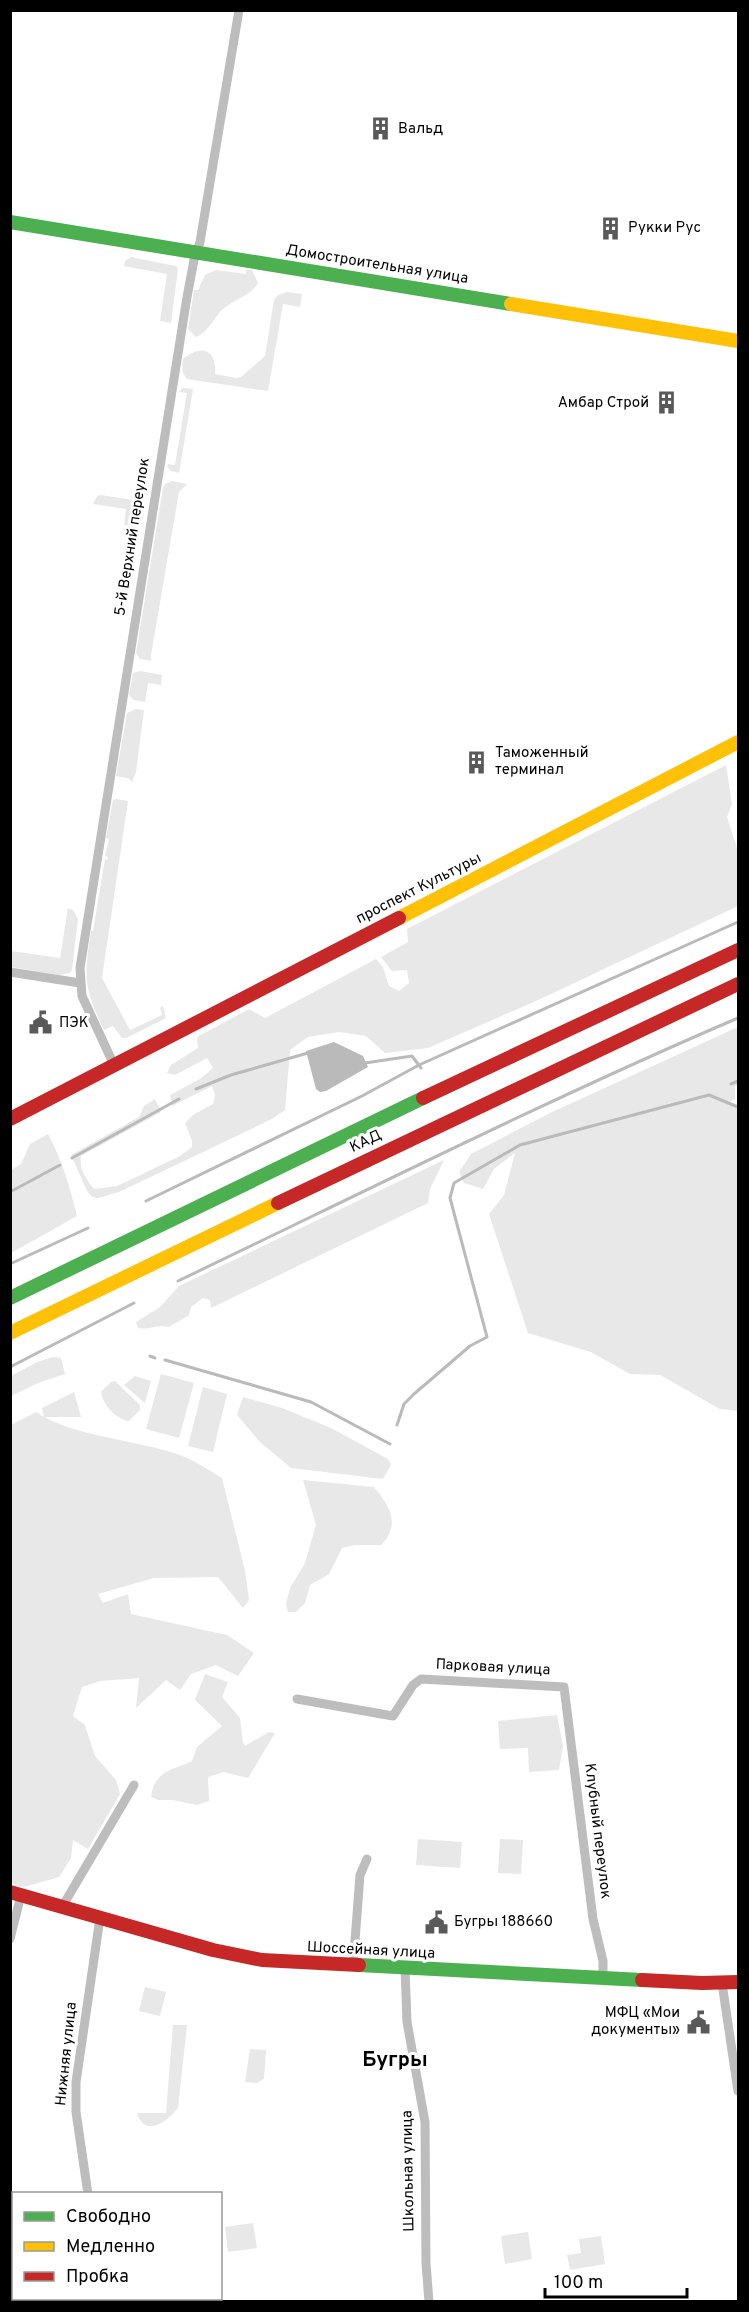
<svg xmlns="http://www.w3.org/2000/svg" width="749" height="2312" font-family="Overpass,sans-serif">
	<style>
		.green { fill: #e8e8e8 }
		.water { fill: #bababa }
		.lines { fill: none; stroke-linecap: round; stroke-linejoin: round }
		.stream { stroke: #bababa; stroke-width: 3 }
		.street { stroke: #bdbdbd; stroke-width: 9 }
		.fast { stroke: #4caf50; stroke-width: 14 }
		.slow { stroke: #ffc107; stroke-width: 14 }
		.jam { stroke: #c62828; stroke-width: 14 }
		.labels { text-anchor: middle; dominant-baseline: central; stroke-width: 6; stroke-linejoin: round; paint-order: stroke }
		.poi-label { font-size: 15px; fill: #000; stroke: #fff; text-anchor: start }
		.street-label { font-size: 15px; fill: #000; stroke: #fff }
		.district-label { font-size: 21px; font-weight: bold; fill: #000; stroke: #fff }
	</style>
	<rect width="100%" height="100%" fill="#fff"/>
	<g class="green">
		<path d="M131 257 176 266 178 269 171 323 160 321 167 274 124 266 125 261Z"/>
		<path d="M216 270 246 274V270H252L258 283C252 295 233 300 223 309 214 317 208 333 196 337L188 329 194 290H198L205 275Z"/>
		<path d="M287 292 302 294 300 307 283 304 268 391 187 379C181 372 182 367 183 359 201 344 217 349 215 374L236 378 241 377 265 356 274 300 278 295Z"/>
		<path d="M183 388 193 389 179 473 171 471 167 466 168 464 175 465 187 393 179 392Z"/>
		<path d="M172 481 187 484 179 492 151 655V661L140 659 136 653 163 488 165 484Z"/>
		<path d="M101 495 133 500 144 510 143 520 134 526 124 525 126 509 93 504 97 496Z"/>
		<path d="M140 671 162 675 161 685 148 683 145 702 134 700 129 695 133 673Z"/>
		<path d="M136 709 144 710 136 772 132 782 128 778 116 776 127 713Z"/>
		<path d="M726 765 732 804 727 817 738 851V906L536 1001 428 1048 385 1053 366 1036 339 1032 308 1037 290 1050 285 1110 272 1119 119 1192 98 1198 92 1197 87 1191 71 1155 139 1117 144 1106 155 1099 161 1112 81 1156C79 1169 86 1179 94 1189L117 1186 180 1156 192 1147V1141L185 1123 193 1115 213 1104 215 1095 212 1086 172 1106 170 1095 200 1079 213 1068 207 1058 175 1075 167 1073 171 1065 198 1048 197 1037 249 1009 265 1018 376 959 383 967 389 986 399 991 409 983 407 970 392 971 381 957 408 942 407 929Z"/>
		<path d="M116 799 128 801 102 978 130 1030 162 1015 160 1008 163 1006 166 1018 126 1038H122L113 1026 104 1030C83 986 84 978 91 931H93L105 859 107 860 108 857 105 856 109 839 106 838 113 800Z"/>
		<path d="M68 908 73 910 78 919 72 970 70 973 59 975 11 967V951L60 958Z"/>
		<path d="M738 1027V1085L735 1086V1099L727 1103 738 1108V1411L720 1409 660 1375 630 1374 591 1352 528 1333 489 1214 504 1195 515 1153 494 1169 483 1189 464 1183 459 1172 471 1154 550 1113Z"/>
		<path d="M48 1134C62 1160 70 1187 77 1216L11 1253V1170L21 1164 30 1144Z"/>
		<path d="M444 1160 430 1189 428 1203 211 1308 210 1300 203 1298 191 1307 189 1315 169 1327C157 1324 149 1330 138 1328L136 1322 160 1307 179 1286Z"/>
		<path d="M53 1357 61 1358 65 1374 38 1383 11 1396V1376L37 1362Z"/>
		<path d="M161 1374 194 1383 179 1438 146 1429Z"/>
		<path d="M135 1376 151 1381 145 1403 124 1385Z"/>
		<path d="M115 1381 140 1405V1410L129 1421C117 1420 102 1404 101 1392L111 1382Z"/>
		<path d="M203 1387 227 1394 213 1452 188 1446Z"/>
		<path d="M74 1392 81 1417H44L42 1408Z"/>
		<path d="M243 1397 282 1408 331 1428 388 1459 391 1465 383 1479 291 1468 260 1442 237 1415Z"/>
		<path d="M36 1412C70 1436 137 1440 177 1454 193 1459 208 1470 222 1478L245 1571 249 1600 243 1608 218 1577 154 1578 98 1594 103 1603 128 1594 131 1614 227 1635 254 1653 238 1676 216 1665 191 1674 180 1690 166 1680 136 1708 139 1678 100 1681 82 1687 73 1716 85 1725 95 1756 116 1780 120 1794 88 1849 73 1840 71 1858 59 1877 24 1887 11 1883V1425Z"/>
		<path d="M303 1480 374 1487C390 1506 401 1525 381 1545H355L342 1548 329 1574 310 1585 305 1603 296 1612H288L286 1604 290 1588 305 1563 316 1525Z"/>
		<path d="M205 1674 228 1682 222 1697 240 1718 243 1742 245 1746 269 1732 275 1733 248 1778 224 1772 208 1777 209 1801 197 1805 173 1800H159L151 1797C155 1770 171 1771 192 1761L197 1747 222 1726 195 1700Z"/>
		<path d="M557 1715 563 1746 559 1770 529 1772 528 1748 500 1749 498 1721Z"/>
		<path d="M418 1839 462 1842 460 1868 416 1865Z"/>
		<path d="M500 1839 523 1840 521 1874 498 1873Z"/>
		<path d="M145 1987 166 1992 160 2016 139 2011Z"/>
		<path d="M173 2025H187L178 2108C168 2122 144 2138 137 2113H166Z"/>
		<path d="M250 2049 266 2050 264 2079 257 2083 245 2082Z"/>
		<path d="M253 2223 257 2248 228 2252 225 2227Z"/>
		<path d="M528 2232 532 2259 505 2264 501 2236Z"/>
		<path d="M601 2236 605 2264 570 2270 567 2255 581 2253 579 2239Z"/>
	</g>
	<path class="water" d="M334 1042 363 1056 368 1067 326 1091 320 1092 316 1089 306 1051Z"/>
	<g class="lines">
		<g class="stream">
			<path d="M365 1063 412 1056 421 1068"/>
			<path d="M731 1084 738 1081"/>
			<path d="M196 1089 231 1075 308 1053"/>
			<path d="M72 1158 179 1099"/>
			<path d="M10 1192 60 1165"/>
			<path d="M146 1201 362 1096 419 1065 738 922"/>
			<path d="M10 1264 88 1228"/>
			<path d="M178 1281C364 1192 549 1099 738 1018"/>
			<path d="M150 1356 155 1358"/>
			<path d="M165 1360 311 1402 390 1444"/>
			<path d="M10 1367 134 1303"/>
			<path d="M397 1425 404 1404 414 1394 470 1346 487 1337 450 1198 454 1183 520 1145 709 1095 738 1107"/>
		</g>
		<g class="street">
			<path d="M10 972 80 983"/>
			<path d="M114 1065 82 996 80 968 187 297 194 260 200 242 239 10"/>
			<path d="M297 1699 393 1716 413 1685 421 1679 564 1687 593 1919 603 1961V1978"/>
			<path d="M62 1907 134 1785"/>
			<path d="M10 1939 21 1895"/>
			<path d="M353 1967 360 1875 367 1859"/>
			<path d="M405 1968 407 2022 425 2122 426 2263 429 2302"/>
			<path d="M722 1983 738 2091"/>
			<path d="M88 2194 76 2112V2082L100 1918"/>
			<path d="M101 2298 102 2302"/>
		</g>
		<g class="fast">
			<path d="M10 222 511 304"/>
			<path d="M10 1298 423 1098"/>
			<path d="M359 1965 642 1980"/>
		</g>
		<g class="slow">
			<path d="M511 304 738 341"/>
			<path d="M399 918 738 742"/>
			<path d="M10 1333 278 1203"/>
		</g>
		<g class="jam">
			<path d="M423 1098 738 950"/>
			<path d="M10 1119 399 918"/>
			<path d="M278 1203 738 984"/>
			<path d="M10 1892 213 1950 262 1960 359 1965"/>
			<path d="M642 1980 702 1983 738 1982"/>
		</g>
	</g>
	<defs>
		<symbol id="building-bare" viewBox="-9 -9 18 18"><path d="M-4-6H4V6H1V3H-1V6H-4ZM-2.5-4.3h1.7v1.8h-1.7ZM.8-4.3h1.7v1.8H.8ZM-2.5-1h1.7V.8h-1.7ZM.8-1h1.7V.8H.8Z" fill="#595959" stroke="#fff" stroke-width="2.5" paint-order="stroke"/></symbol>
		<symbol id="civic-bare" viewBox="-9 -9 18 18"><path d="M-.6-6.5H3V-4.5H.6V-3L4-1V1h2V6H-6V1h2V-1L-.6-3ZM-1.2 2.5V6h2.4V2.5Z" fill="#595959" stroke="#fff" stroke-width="2.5" paint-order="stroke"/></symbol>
	</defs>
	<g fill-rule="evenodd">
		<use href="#building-bare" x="364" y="112" width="33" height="33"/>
		<use href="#building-bare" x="594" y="212" width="33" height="33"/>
		<use href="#building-bare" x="650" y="386" width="33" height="33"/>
		<use href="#building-bare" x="460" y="746" width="33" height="33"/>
		<use href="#civic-bare" x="24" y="1006" width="33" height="33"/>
		<use href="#civic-bare" x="420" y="1906" width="33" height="33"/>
		<use href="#civic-bare" x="682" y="2006" width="33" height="33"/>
	</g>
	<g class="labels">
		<g class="poi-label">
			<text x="398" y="129">Вальд</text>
			<text x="628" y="228">Рукки Рус</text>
			<text x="649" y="403" text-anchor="end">Амбар Строй</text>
			<text x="495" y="753">Таможенный<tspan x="495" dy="17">терминал</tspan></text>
			<text x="59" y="1023">ПЭК</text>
			<text x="454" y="1922">Бугры 188660</text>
			<text x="680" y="2013" text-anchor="end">МФЦ «Мои<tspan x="680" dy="17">документы»</tspan></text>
		</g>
		<g class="street-label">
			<text transform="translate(377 265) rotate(9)">Домостроительная улица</text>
			<text transform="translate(133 537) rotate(-81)">5-й Верхний переулок</text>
			<text transform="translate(419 889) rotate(-27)">проспект Культуры</text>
			<text transform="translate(366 1142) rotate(-25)">КАД</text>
			<text transform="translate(493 1668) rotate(3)">Парковая улица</text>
			<text transform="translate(597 1831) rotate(83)">Клубный переулок</text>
			<text transform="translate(371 1951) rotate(3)">Шоссейная улица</text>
			<text transform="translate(67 2054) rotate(-84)">Нижняя улица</text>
			<text transform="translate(409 2171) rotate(-91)">Школьная улица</text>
		</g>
		<g class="district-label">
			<text x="395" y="2060">Бугры</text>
		</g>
	</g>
	<rect width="749" height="2312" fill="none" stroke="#000000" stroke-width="24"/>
	<rect x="12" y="2192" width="210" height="108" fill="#ffffff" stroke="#999999" stroke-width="1.5"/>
	<rect x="24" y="2212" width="30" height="9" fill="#4caf50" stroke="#999999" stroke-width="1.5"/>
	<text x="66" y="2222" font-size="18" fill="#000000">Свободно</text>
	<rect x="24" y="2242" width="30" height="9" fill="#ffc107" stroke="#999999" stroke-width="1.5"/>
	<text x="66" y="2252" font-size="18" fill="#000000">Медленно</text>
	<rect x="24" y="2272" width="30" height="9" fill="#c62828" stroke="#999999" stroke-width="1.5"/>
	<text x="66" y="2282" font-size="18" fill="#000000">Пробка</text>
	<path d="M545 2288v9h142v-9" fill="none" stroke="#000000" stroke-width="3"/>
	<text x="554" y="2288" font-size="18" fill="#000000" stroke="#ffffff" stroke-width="4.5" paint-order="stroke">100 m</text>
</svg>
